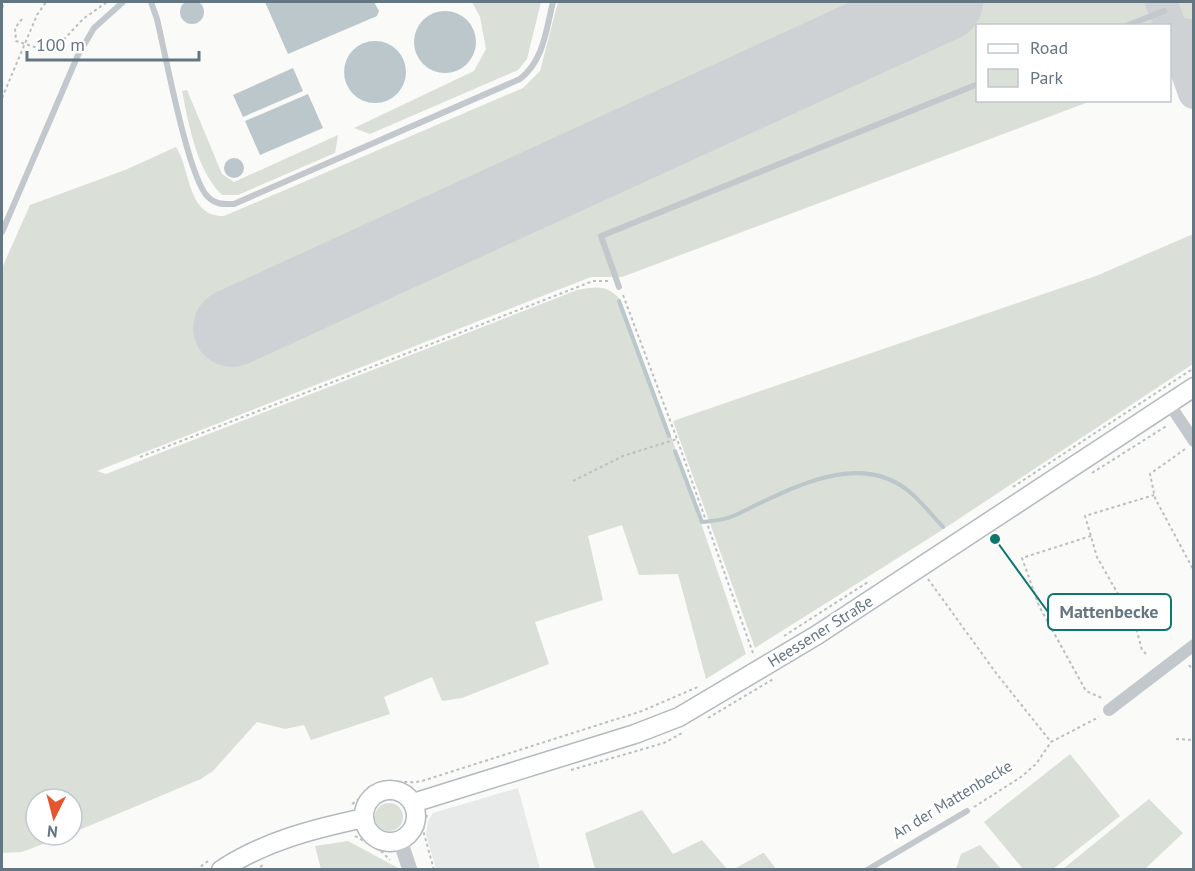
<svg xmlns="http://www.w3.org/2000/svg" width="1195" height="871" font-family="'PT Sans',sans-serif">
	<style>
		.built { fill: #e8e9e9 }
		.green { fill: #dadfd7 }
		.water { fill: #bbc7cb }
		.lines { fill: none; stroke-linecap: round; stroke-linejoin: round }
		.stream { stroke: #bbc7cb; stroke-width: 4 }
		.taxiway { stroke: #ced2d4; stroke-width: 32 }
		.runway { stroke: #ced2d4; stroke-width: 78 }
		.secondary-casing { stroke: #b3babf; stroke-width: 21 }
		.path { stroke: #bbbfc2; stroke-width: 2; stroke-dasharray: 3 3; stroke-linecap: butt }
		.service { stroke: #c3c8cc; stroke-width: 6 }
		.minor { stroke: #c3c8cc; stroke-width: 12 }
		.tertiary { stroke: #c3c8cc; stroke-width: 15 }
		.secondary { stroke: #fff; stroke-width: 18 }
		.labels { text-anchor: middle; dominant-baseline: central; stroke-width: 6; stroke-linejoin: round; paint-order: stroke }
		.street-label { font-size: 16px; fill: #657683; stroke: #fff }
		.leader { fill: none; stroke: #0f766e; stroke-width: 2 }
		.callout-dot { fill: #0f766e; stroke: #fff; stroke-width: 2 }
		.callout { fill: #fff; stroke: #0f766e; stroke-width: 2 }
		.callout-label { font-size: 18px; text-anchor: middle; font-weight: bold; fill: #657683 }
	</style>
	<rect width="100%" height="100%" fill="#fafaf8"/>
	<path class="built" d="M518 788 540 869H436L426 835 428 821 433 813Z"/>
	<g class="green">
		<path d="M472 2H541L527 59 518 70 370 134 354 128 474 71 486 49 480 17Z"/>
		<path d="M558 2H1193V81L1179 45 1170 48V26H978V100L1091 101 622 277H591L97 471 106 474 577 290C595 287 606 284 620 299L670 433 746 654 706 679 678 574 639 575 622 525 588 536 603 600 535 622 549 664 462 698 442 701 432 677 384 697 390 714 311 740 304 725 285 729 257 722 213 771 201 779 72 833V799H36V835H67L22 852 2 853V268L30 205 125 170 176 147C191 170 187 217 224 216L523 88 540 71Z"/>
		<path d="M187 90 222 174 234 182 338 135 335 153 238 195H222C196 169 189 125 182 91Z"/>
		<path d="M1193 234V364L939 532 755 648 673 421 1096 276Z"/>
		<path d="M1070 754 1120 816 1053 869H1023L984 822Z"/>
		<path d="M1149 799 1183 833 1145 869H1063Z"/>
		<circle cx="389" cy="817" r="14"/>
		<path d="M642 810 673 854 702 840 727 869H595L585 833Z"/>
		<path d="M348 841 400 869H321L315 846Z"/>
		<path d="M980 845 1001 869H956L961 854Z"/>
		<path d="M764 853 776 869H734L763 853Z"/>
	</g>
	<g class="water">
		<circle cx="192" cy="12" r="12"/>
		<path d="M265 2H374L379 11 377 16 288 54Z"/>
		<circle cx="445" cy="42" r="31"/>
		<circle cx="375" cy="72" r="31"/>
		<path d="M293 68 303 91 243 117 233 95Z"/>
		<path d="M308 94 323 128 260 155 245 121Z"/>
		<circle cx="234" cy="168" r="10"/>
	</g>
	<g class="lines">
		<g class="stream">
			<path d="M619 301 669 436"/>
			<path d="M675 451 702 522C731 520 733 516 758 504 805 482 865 453 911 493 922 503 932 515 943 527"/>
		</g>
		<g class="taxiway">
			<path d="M1161 2 1173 33 1189 35"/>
			<path d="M1173 33 1194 93"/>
		</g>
		<path class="runway" d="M232 328 944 2"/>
		<defs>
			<g id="secondary">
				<circle cx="390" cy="816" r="26"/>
				<path d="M413 803 635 734 679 717 817 635 1194 387"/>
				<path d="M221 870C265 841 313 829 364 818"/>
			</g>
		</defs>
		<use href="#secondary" class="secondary-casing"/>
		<g class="path">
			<path d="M2 8 5 2"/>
			<path d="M22 19 15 28 16 41 44 50H54L83 19 107 2"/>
			<path d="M2 98 37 15 46 2"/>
			<path d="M623 295 677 439 754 656"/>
			<path d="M1185 449 1150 474 1155 498 1194 571"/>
			<path d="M140 457 593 281H608"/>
			<path d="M1092 473 1168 425"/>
			<path d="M573 481 623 456 677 439"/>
			<path d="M1013 487 1194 368"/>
			<path d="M1091 536 1022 558 1039 606 1086 691 1104 699"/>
			<path d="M928 579 996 673 1051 742"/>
			<path d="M784 636 868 582"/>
			<path d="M1146 654 1142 650 1135 624 1097 557 1085 516 1154 495"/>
			<path d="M1189 665 1194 672"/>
			<path d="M708 718 775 678"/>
			<path d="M1176 739 1194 740"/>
			<path d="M571 770 664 743 684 732"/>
			<path d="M352 804C361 799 365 790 374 785 389 777 406 785 422 781L642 711 700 686"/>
			<path d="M974 807 1021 777 1036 764 1051 742 1099 717"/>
			<path d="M427 815 423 830 434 870"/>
			<path d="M355 836 380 850 390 860"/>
			<path d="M196 870 208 861"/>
			<path d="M255 870 263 865"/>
		</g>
		<g class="service">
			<path d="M151 2 157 19C165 52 188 178 208 197 216 205 224 204 234 204L520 79C544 60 546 30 553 2"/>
			<path d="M1126 26 1164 11"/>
			<path d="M2 232 78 55 94 28 123 2"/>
			<path d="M619 287 601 236 978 84"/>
			<path d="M867 870 967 811"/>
		</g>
		<g class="minor">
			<path d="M1168 402 1194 441"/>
			<path d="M1109 710 1194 645"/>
		</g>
		<path class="tertiary" d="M400 840 410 870"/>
		<use href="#secondary" class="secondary"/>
	</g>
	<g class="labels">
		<g class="street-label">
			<text transform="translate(820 631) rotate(-32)">Heessener Straße</text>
			<text transform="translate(952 799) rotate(-31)">An der Mattenbecke</text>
		</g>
	</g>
	<path class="leader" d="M995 539L1048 612"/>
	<circle class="callout-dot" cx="995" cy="539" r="6"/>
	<rect class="callout" x="1048" y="594" width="123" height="36" rx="6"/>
	<g class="callout-label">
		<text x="1109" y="618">Mattenbecke</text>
	</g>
	<rect width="1195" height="871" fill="none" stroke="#657683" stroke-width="6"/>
	<rect x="976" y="24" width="195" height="78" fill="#ffffff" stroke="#c1c8cd" stroke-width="1.5"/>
	<rect x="988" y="44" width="30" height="9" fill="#ffffff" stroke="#c1c8cd" stroke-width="1.5"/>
	<text x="1030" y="54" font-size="18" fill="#657683">Road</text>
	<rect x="988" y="69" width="30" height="18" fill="#dadfd7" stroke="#c1c8cd" stroke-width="1.5"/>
	<text x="1030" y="84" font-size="18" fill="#657683">Park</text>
	<g transform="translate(54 817) rotate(186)"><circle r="28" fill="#ffffff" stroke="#c1c8cd" stroke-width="1.5"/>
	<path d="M0-4.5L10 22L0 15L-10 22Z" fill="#e4572e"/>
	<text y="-9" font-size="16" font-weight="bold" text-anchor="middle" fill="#657683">N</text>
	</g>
	<path d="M27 51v9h172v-9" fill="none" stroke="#657683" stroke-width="3"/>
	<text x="36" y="51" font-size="18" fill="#657683" stroke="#ffffff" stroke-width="4.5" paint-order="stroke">100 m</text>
</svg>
